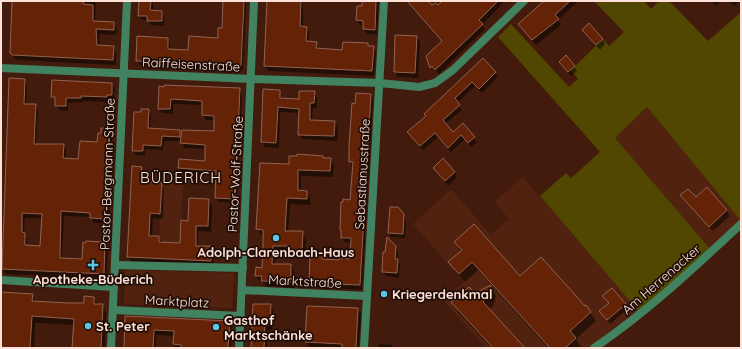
<svg xmlns="http://www.w3.org/2000/svg" width="742" height="349" font-family="Quicksand,sans-serif">
	<style>
		.built { fill: #512210 }
		.green { fill: #514700 }
		.shadow { fill: #0007; fill-rule: evenodd }
		.building { fill: #642307; stroke: #916252; fill-rule: evenodd }
		.lines { fill: none; stroke-linecap: round; stroke-linejoin: round }
		.street { stroke: #418261; stroke-width: 8 }
		.poi-dot { fill: #5bc7e7; stroke: #1e0c06; stroke-width: 1.5 }
		.labels { text-anchor: middle; dominant-baseline: central; stroke-width: 3.5; stroke-linejoin: round; paint-order: stroke }
		.street-label { font-size: 13px; fill: #fee2d9; stroke: #1e0c06 }
		.poi-label { font-size: 13px; font-weight: bold; fill: #fee2d9; stroke: #1e0c06; text-anchor: start }
		.quarter-label { font-size: 15px; letter-spacing: 1px; fill: #fee2d9; stroke: #1e0c06 }
	</style>
	<rect width="100%" height="100%" fill="#431b0d"/>
	<g class="built">
		<path d="M647 107 741 221 712 251 615 138Z"/>
		<path d="M523 177 640 313 592 348H486L443 300 464 282 413 224 451 189 491 235 509 219 494 202Z"/>
		<path d="M162 183 183 184 181 228H188L187 260 158 259Z"/>
		<path d="M125 270 234 273 232 308 124 304Z"/>
	</g>
	<path class="green" d="M594 1H644L651 9 659 1H669L708 41 741 12V221L647 107 615 138 712 251 640 313 540 196 566 173 571 178 600 152 498 37 511 24 569 87 578 79 571 70 603 39 609 46 624 32Z"/>
	<g class="shadow">
		<path d="M13 1H96L95 22 114 23 117 28 116 35 99 34 100 46 113 47 116 52V65L16 60 11 53Z"/>
		<path d="M140 1H153V11L161 12 164 17V26L151 25 148 21 142 20 139 16Z"/>
		<path d="M221 1H246L243 70 140 65 137 61 168 39 170 44V50L189 51 219 39 223 29 224 8Z"/>
		<path d="M268 1H303V27L307 28 309 32 308 42 316 43 319 50 343 51 367 44 369 47H373L376 52 374 76 268 71 265 66Z"/>
		<path d="M363 1H379L377 34H367L364 29V25H360L357 20 358 7H363Z"/>
		<path d="M406 1H427L432 7H438L444 1H505L482 25 485 29 439 74 435 70 434 72 428 56 443 42Z"/>
		<path d="M545 1H578L558 20 561 25 536 45 519 25Z"/>
		<path d="M711 1H721L716 6Z"/>
		<path d="M729 1H740L734 6Z"/>
		<path d="M583 30 602 39 605 44 600 50Z"/>
		<path d="M396 36 417 37 420 42 418 78 398 77 395 72Z"/>
		<path d="M483 59 498 77 482 93 475 86 457 103 462 110 445 124 453 133 474 138 477 142 471 147 465 139 451 152 438 137 423 150 411 136 427 116Z"/>
		<path d="M560 62 574 66 577 71 571 76Z"/>
		<path d="M10 79 24 80 27 85 26 105H35L38 110 36 145H63L66 150V160H79L98 143 102 134 110 129 112 134 109 223H94L91 217 64 216 62 259 83 260 105 243 108 248 106 278 6 274 3 269ZM25 218H43L41 247 27 246V238L24 234Z"/>
		<path d="M112 84 115 88 114 100H110V102L83 101V102L68 103V111L59 110 56 105V101L52 96Z"/>
		<path d="M160 87 239 89 242 94 237 203 219 202 216 198 217 175 182 173 179 168 180 160 206 162V149L184 148 182 141H164L163 150 145 149V156L136 155 133 151 142 113 148 110 151 115 150 129 180 131 182 135 215 132V120H206L203 115V105L173 104V114L162 113 159 108Z"/>
		<path d="M264 90 279 91 282 96V99L300 100 314 92 317 97V108H313L312 121 335 122 338 127 337 141 302 139 299 134 300 113 280 112 279 148 265 147 262 142Z"/>
		<path d="M371 95 373 99 362 290 313 287 310 283 322 255 325 261 351 260 352 243 345 242 342 238V232L341 230 350 201 353 167 350 162 356 105Z"/>
		<path d="M323 156 324 159H330L334 165 333 177 301 176V192H306L310 198V205L290 204 288 232H302L306 239 305 258 293 257 289 252H276L275 265H291L294 271V288L266 286 263 282H260L256 276 263 269 264 235H261L258 229 290 166Z"/>
		<path d="M141 168 144 175H151L154 183 161 184 164 189 163 219 153 218 152 237H159L162 242 181 244 209 200 212 205 211 232 198 231V247H211L214 253 213 266 132 262 128 257Z"/>
		<path d="M434 168 455 172 457 177 448 186Z"/>
		<path d="M707 189 727 211 730 216 713 231 685 201 682 196 696 199Z"/>
		<path d="M403 215 406 220 405 238 391 237 389 233Z"/>
		<path d="M455 242 520 277 590 312 596 321 576 339 581 347 548 348 478 270 465 282 455 271 450 262 461 252Z"/>
		<path d="M395 247 398 252 397 260 400 264 399 278 386 276 383 272Z"/>
		<path d="M491 286 496 296 493 306 489 310 523 348H491L458 312 452 302Z"/>
		<path d="M32 295 36 302 85 304 93 298 98 305H102L106 312 105 348H73L74 325 35 323 34 348H1V324Z"/>
		<path d="M604 296 625 304 628 309 610 324 601 311 609 304Z"/>
		<path d="M270 305 273 310 272 330H267V348H252Z"/>
		<path d="M308 307 358 309 361 314 359 348 309 347 306 342Z"/>
		<path d="M126 317 229 322 232 327 231 348H176L174 344V336L156 335V348H125Z"/>
		<path d="M379 344 392 345 394 348H378Z"/>
	</g>
	<g class="building">
		<path d="M12 1H84L83 4 93 5V21L114 22V30L96 29 97 45 114 46 113 60 12 55 10 53Z"/>
		<path d="M139 1H151L150 10 162 11V21H147V16H138Z"/>
		<path d="M223 1H244L241 66 136 61 137 36 168 38V49L188 50 189 36 218 38V28H222Z"/>
		<path d="M267 1H301L300 26 307 27 306 41 317 42 316 48 342 50 343 42 368 43V46H374L372 71 264 66Z"/>
		<path d="M362 1H376L375 30 363 29V21L356 20 357 6H362Z"/>
		<path d="M407 1H428L432 5 436 3 438 5 442 1H498L479 20 483 24 435 70 432 66 430 68 426 56 442 41Z"/>
		<path d="M544 1H570L555 15 559 19 532 40 518 24Z"/>
		<path d="M589 23 603 39 596 45 582 30Z"/>
		<path d="M395 35 417 36 415 73 394 72Z"/>
		<path d="M566 55 575 66 568 72 559 62Z"/>
		<path d="M483 58 496 72 479 89 472 82 455 98 460 105 443 120 453 132 463 123 475 137 468 143 461 135 448 148 435 133 420 146 407 132 426 116 424 114Z"/>
		<path d="M9 78 25 79 24 104H36L34 144H64L63 158 78 159 80 141 97 142 98 133H101V128H110L106 219 90 218V213L61 211 60 258 82 259 83 242 85 243 86 241 105 242 104 274 2 269ZM22 213 42 214 40 246 25 245V233L22 232Z"/>
		<path d="M52 80 112 83V95H107V97L81 96V98H66V106H55V97H51Z"/>
		<path d="M164 85 240 88 235 199 215 198 216 171 178 168 179 159 205 161V145L180 143 182 130 214 131V116L202 115V101L171 99 170 109H158L159 86 164 87Z"/>
		<path d="M263 89 280 90V98L299 99V91H315L314 103H310V120L335 121 334 136 298 135 299 109 278 107 276 143 261 142Z"/>
		<path d="M356 93 371 94 360 285 309 283 310 254H323L322 259 339 260 340 258 350 259 351 238H341V230H340L341 202H343V199L350 200 353 162H349V146L352 103 355 104Z"/>
		<path d="M141 109H149L148 128 180 130V137L162 136 161 146 143 145V151H132L134 112H141Z"/>
		<path d="M297 154 323 156V158H331L330 171 298 170V190L307 191V199L287 198 285 231H303L302 252H288V246H273L272 264H291V282L261 281 262 276H255L256 267 262 268 263 250V230L256 229 260 163 289 164V156H297Z"/>
		<path d="M443 158 455 172 445 181 433 168Z"/>
		<path d="M132 166 142 167 141 174H151V182L162 183 160 214 150 213 149 236H159V242L180 243 181 220 188 221 189 198 209 199 208 226H196V246H211V261L127 257Z"/>
		<path d="M707 187 727 210 709 227 680 195 688 189 696 197Z"/>
		<path d="M390 207H398L404 214 403 234 388 233Z"/>
		<path d="M474 224 520 276 541 257 585 306 586 305 591 312 570 331 576 338 565 348H550L472 262 459 274 448 262 462 250 454 242Z"/>
		<path d="M387 237 396 246 395 259H398L397 273 382 272 383 252H385Z"/>
		<path d="M491 285 488 296 483 302 525 348H493L451 302 469 287 475 293Z"/>
		<path d="M612 288 626 304 607 320 599 311 609 303 602 296Z"/>
		<path d="M1 292 33 294 32 301 68 303H84V296L94 297V304H103L101 348H72L74 319 32 316 30 348H1Z"/>
		<path d="M253 304H271L270 325H265L264 348H251Z"/>
		<path d="M307 306 358 308 356 348H342V344L305 342Z"/>
		<path d="M125 316 230 321 228 348H181V345L173 344 174 331 154 330 153 348H124Z"/>
	</g>
	<g class="lines">
		<g class="street">
			<path d="M1 68 251 79 380 83 419 87 435 83 453 70 524 1"/>
			<path d="M115 265 243 268"/>
			<path d="M1 280 114 287"/>
			<path d="M242 290 367 296"/>
			<path d="M113 310 241 316"/>
			<path d="M111 348 127 1"/>
			<path d="M239 348 254 1"/>
			<path d="M364 348 384 1"/>
			<path d="M594 348C647 312 694 268 741 224"/>
		</g>
	</g>
	<g class="poi-dot">
		<circle cx="276" cy="238" r="4"/>
		<path d="M91 259h4v4h4v4h-4v4h-4v-4h-4v-4h4z"/>
		<circle cx="384" cy="294" r="4"/>
		<circle cx="88" cy="326" r="4"/>
		<circle cx="216" cy="327" r="4"/>
	</g>
	<g class="labels">
		<g class="street-label">
			<text transform="translate(191 64) rotate(3)">Raiffeisenstraße</text>
			<text transform="translate(107 174) rotate(-88)">Pastor-Bergmann-Straße</text>
			<text transform="translate(235 174) rotate(-87)">Pastor-Wolf-Straße</text>
			<text transform="translate(362 174) rotate(-87)">Sebastianusstraße</text>
			<text transform="translate(661 279) rotate(-41)">Am Herrenacker</text>
			<text transform="translate(305 281) rotate(3)">Marktstraße</text>
			<text transform="translate(177 301) rotate(3)">Marktplatz</text>
		</g>
		<g class="poi-label">
			<text x="276" y="252" text-anchor="middle">Adolph-Clarenbach-Haus</text>
			<text x="93" y="279" text-anchor="middle">Apotheke-Büderich</text>
			<text x="392" y="294">Kriegerdenkmal</text>
			<text x="224" y="320">Gasthof<tspan x="224" dy="15">Marktschänke</tspan></text>
			<text x="96" y="326">St. Peter</text>
		</g>
		<g class="quarter-label">
			<text x="181" y="177">BÜDERICH</text>
		</g>
	</g>
	<rect width="742" height="349" fill="none" stroke="#fee2d9" stroke-width="4"/>
</svg>
